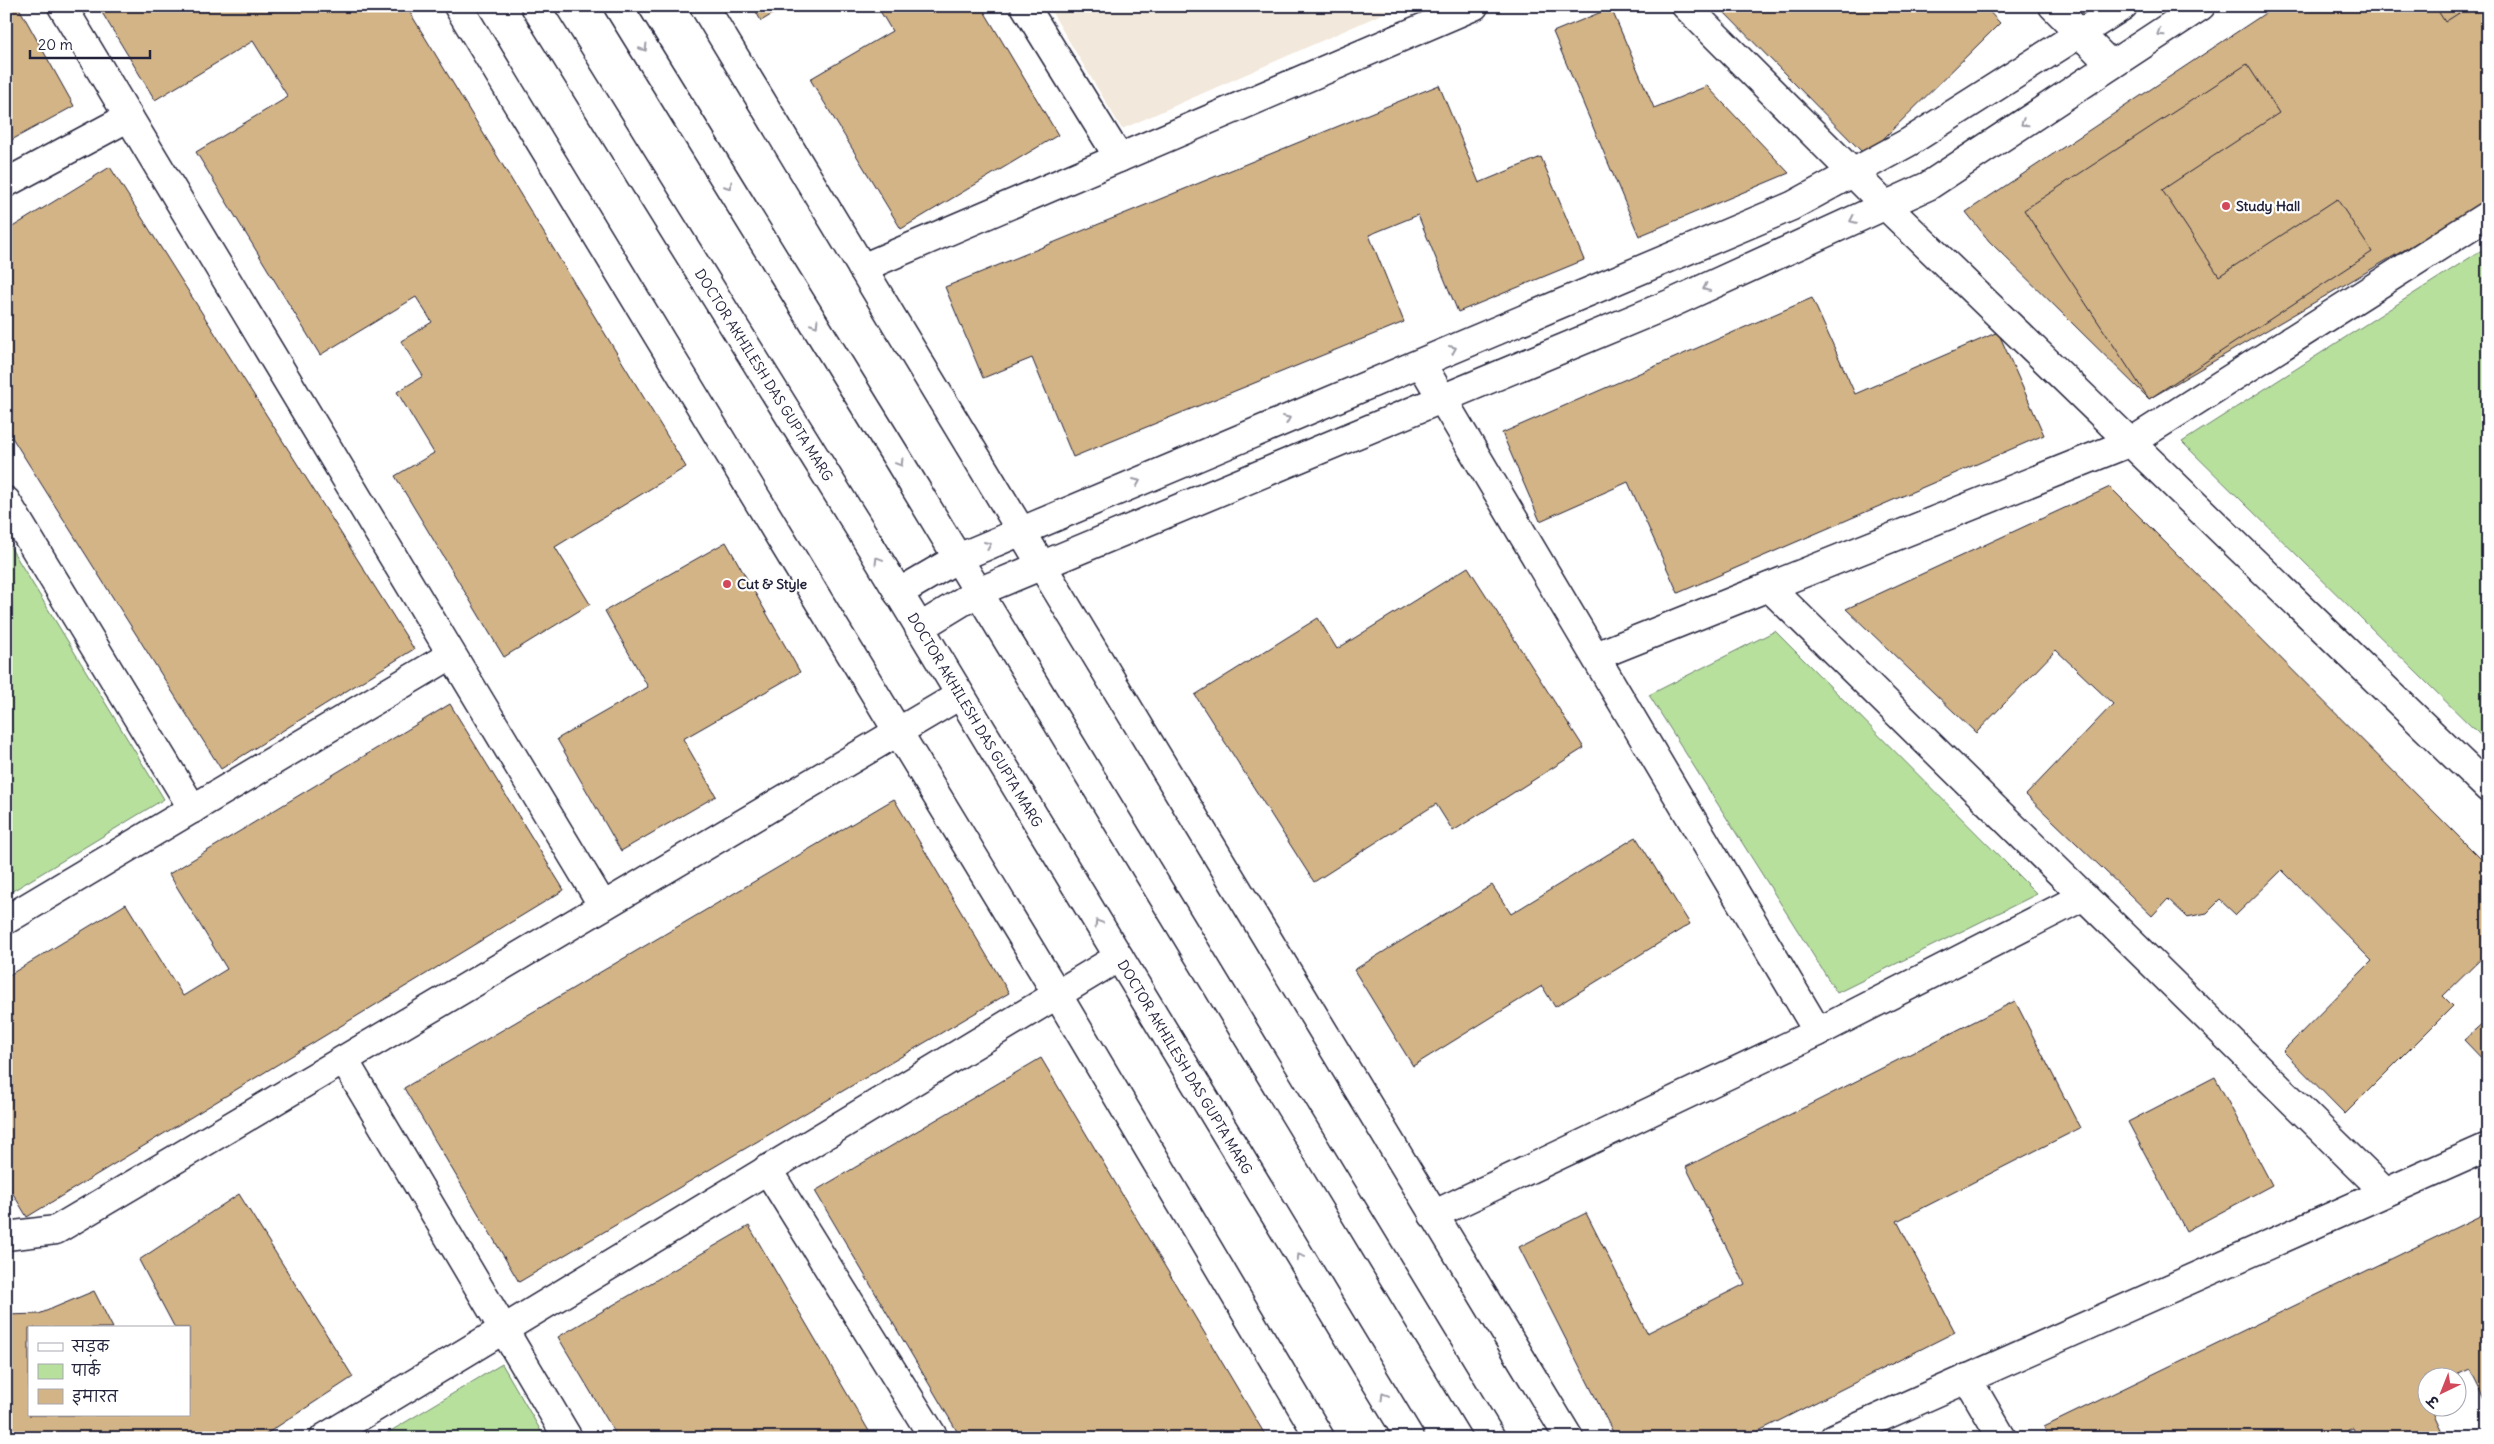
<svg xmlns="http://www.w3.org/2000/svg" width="2494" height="1444" font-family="Delius,'Playpen Sans Deva',sans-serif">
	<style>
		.built { fill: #f2e8db }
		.green { fill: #b7e09d; stroke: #6c816c }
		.building { fill: #d3b486; stroke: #22223b }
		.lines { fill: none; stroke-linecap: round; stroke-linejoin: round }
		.minor-casing { stroke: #22223b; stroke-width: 31 }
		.tertiary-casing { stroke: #22223b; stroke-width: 31 }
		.minor { stroke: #fff; stroke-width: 28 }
		.tertiary { stroke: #fff; stroke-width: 28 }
		.oneway { stroke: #9c9ca7 }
		.poi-dot { fill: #d1495b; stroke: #fff; stroke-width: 2 }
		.labels { text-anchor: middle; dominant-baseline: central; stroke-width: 4.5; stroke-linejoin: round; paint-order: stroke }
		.poi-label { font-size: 14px; font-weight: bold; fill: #22223b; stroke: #fff; text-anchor: start }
		.street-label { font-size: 14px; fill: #22223b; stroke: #fff }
	</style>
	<rect width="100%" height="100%" fill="#fff"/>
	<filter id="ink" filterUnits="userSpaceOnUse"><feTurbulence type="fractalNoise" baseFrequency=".02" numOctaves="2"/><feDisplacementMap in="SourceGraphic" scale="10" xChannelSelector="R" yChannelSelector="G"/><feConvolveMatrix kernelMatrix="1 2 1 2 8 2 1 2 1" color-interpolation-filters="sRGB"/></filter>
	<g filter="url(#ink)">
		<path class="built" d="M1048 6H1400L1122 129Z"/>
		<g class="green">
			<path d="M2488 246V729L2481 736 2182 442Z"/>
			<path d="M6 540 164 799 6 895Z"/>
			<path d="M1775 631 2037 894 1837 993 1649 695Z"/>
			<path d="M502 1364 545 1438H379Z"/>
		</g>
		<g class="building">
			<path d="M6 6H18L74 106 6 143Z"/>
			<path d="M98 6H406L686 467 555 547 590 604 504 657 395 476 434 453 397 392 423 376 401 341 432 322 416 297 320 355 196 152 288 97 253 41 155 100Z"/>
			<path d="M753 6H786L761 21Z"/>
			<path d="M877 6H981L1058 135 901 229 810 79 892 31Z"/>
			<path d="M1718 6H1984L2000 23 1866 156Z"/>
			<path d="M2276 6H2488V201L2149 399 1989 241 1966 212Z"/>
			<path d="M2435 6H2470L2445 22Z"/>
			<path d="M1611 8 1654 108 1707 86 1789 173 1639 236 1553 32Z"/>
			<path d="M2247 64 2279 113 2162 190 2219 276 2337 199 2372 252 2149 399 2024 210Z"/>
			<path d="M1439 85 1479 183 1541 157 1584 260 1458 312 1418 215 1369 235 1404 322 1073 457 1032 358 983 378 945 287Z"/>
			<path d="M110 167 414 649 221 769 6 428V231Z"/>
			<path d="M1812 298 1855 394 1998 332 2044 435 1678 593 1628 482 1540 521 1502 433Z"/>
			<path d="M2110 487 2488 866V952L2443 996 2453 1006 2345 1114 2283 1051 2372 961 2282 870 2236 915 2220 900 2207 913 2187 917 2168 899 2152 916 2026 795 2113 704 2056 650 1976 733 1846 609Z"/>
			<path d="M726 542 800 672 683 739 716 796 621 851 557 739 648 687 605 611Z"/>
			<path d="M1468 567 1584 748 1453 831 1436 804 1314 882 1195 695 1318 618 1337 649Z"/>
			<path d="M450 704 564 890 27 1217 6 1182V977L126 904 183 996 227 969 169 874Z"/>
			<path d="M894 799 1009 993 519 1282 404 1088Z"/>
			<path d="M1636 837 1690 924 1555 1007 1542 986 1413 1066 1354 970 1492 885 1511 914Z"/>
			<path d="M2015 1001 2080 1128 1897 1221 1955 1332 1745 1438H1616L1519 1247 1586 1213 1647 1333 1745 1284 1686 1167Z"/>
			<path d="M2488 1018V1065L2464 1040Z"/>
			<path d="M1041 1058 1267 1438H961L815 1191Z"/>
			<path d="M2215 1077 2272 1185 2186 1231 2128 1122Z"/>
			<path d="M239 1194 353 1377 260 1438H6V1315L39 1314 94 1291 113 1328H29V1415H189V1328H175L139 1260Z"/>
			<path d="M2488 1212V1405L2470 1369 2454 1376H2426V1390L2423 1392 2426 1399V1406H2430L2445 1438H2358L2353 1428 2332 1438H2049L2044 1427Z"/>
			<path d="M749 1226 873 1438H618L558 1337Z"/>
		</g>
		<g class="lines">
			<defs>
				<g id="minor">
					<path d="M62 6 603 906"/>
					<path d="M458 6 1057 994 1320 1438"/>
					<path d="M704 6 1569 1438"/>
					<path d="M1025 6 1119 158"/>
					<path d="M1686 6 1885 205 2488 788"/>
					<path d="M2053 6 2111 65"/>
					<path d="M6 183 129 117"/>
					<path d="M862 268 1474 6"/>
					<path d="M1421 363 1818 1032"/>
					<path d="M6 501 193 809"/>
					<path d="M1769 587 2385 1192"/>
					<path d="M898 593 958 558 1792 206 1909 142 2123 6"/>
					<path d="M919 628 978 592 1672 303 1928 186 2201 6"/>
					<path d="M1596 656 2131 442 2488 215"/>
					<path d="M6 920 451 655"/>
					<path d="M344 1060 568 1438"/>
					<path d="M767 1169 934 1438"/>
					<path d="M1433 1215 1818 1032 2084 896"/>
					<path d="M6 1236 56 1230 960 695"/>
					<path d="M1967 1378 2002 1438"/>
					<path d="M324 1438 1119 957"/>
					<path d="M1834 1438 2488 1147"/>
				</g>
				<g id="tertiary">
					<path d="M535 6 871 547 1410 1438"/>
					<path d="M618 6 899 461 1491 1438"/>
				</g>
			</defs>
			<use href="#minor" class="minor-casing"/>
			<use href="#tertiary" class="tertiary-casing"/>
			<use href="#minor" class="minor"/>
			<use href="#tertiary" class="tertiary"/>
		</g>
		<defs><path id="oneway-chevron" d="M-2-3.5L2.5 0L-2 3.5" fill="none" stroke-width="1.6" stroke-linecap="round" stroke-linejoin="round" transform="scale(1.25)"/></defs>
		<g class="oneway">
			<use href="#oneway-chevron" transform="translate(2160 33) rotate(147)"/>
			<use href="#oneway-chevron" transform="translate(644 48) rotate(58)"/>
			<use href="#oneway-chevron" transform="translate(2024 123) rotate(147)"/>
			<use href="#oneway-chevron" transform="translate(729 186) rotate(58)"/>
			<use href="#oneway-chevron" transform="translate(1853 220) rotate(155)"/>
			<use href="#oneway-chevron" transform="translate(1706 288) rotate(155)"/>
			<use href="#oneway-chevron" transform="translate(815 324) rotate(58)"/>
			<use href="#oneway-chevron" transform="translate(1453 349) rotate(-23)"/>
			<use href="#oneway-chevron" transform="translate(1287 419) rotate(-23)"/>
			<use href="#oneway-chevron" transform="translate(900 463) rotate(59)"/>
			<use href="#oneway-chevron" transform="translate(1137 482) rotate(-23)"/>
			<use href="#oneway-chevron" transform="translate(988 545) rotate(-23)"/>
			<use href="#oneway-chevron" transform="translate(878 560) rotate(-121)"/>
			<use href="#oneway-chevron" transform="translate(1098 923) rotate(-121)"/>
			<use href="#oneway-chevron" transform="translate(1300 1257) rotate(-121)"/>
			<use href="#oneway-chevron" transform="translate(1384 1396) rotate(-121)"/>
		</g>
	</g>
	<g class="poi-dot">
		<circle cx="2226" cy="206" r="5"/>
		<circle cx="727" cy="584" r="5"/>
	</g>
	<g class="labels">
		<g class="poi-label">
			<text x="2236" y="206">Study Hall</text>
			<text x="737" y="584">Cut &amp; Style</text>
		</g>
		<g class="street-label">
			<text transform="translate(764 375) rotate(58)">DOCTOR AKHILESH DAS GUPTA MARG</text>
			<text transform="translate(975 720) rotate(59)">DOCTOR AKHILESH DAS GUPTA MARG</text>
			<text transform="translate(1185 1067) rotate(59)">DOCTOR AKHILESH DAS GUPTA MARG</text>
		</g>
	</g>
	<rect width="2494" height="1444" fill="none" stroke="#fff" stroke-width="25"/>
	<rect x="12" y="12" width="2469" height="1419" fill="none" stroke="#22223b" stroke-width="2" filter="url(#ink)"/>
	<rect x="28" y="1326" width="162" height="90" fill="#ffffff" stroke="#a7a7b1"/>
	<rect x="38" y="1343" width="25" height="8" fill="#ffffff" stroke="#a7a7b1"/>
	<text x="72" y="1352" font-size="15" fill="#22223b">सड़क</text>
	<rect x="38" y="1364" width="25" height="15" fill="#b7e09d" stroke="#a7a7b1"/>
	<text x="72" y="1376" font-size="15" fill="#22223b">पार्क</text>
	<rect x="38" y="1389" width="25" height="15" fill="#d3b486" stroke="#a7a7b1"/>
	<text x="72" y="1402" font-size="15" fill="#22223b">इमारत</text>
	<g transform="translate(2442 1392) rotate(223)"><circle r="24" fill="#ffffff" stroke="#a7a7b1"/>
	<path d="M0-4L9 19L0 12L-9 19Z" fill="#d1495b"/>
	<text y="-8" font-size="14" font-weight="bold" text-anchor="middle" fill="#22223b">उ</text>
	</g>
	<path d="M30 50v8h120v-8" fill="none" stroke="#22223b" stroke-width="2.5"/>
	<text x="38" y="50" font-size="15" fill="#22223b" stroke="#ffffff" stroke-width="4" paint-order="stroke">20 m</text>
</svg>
